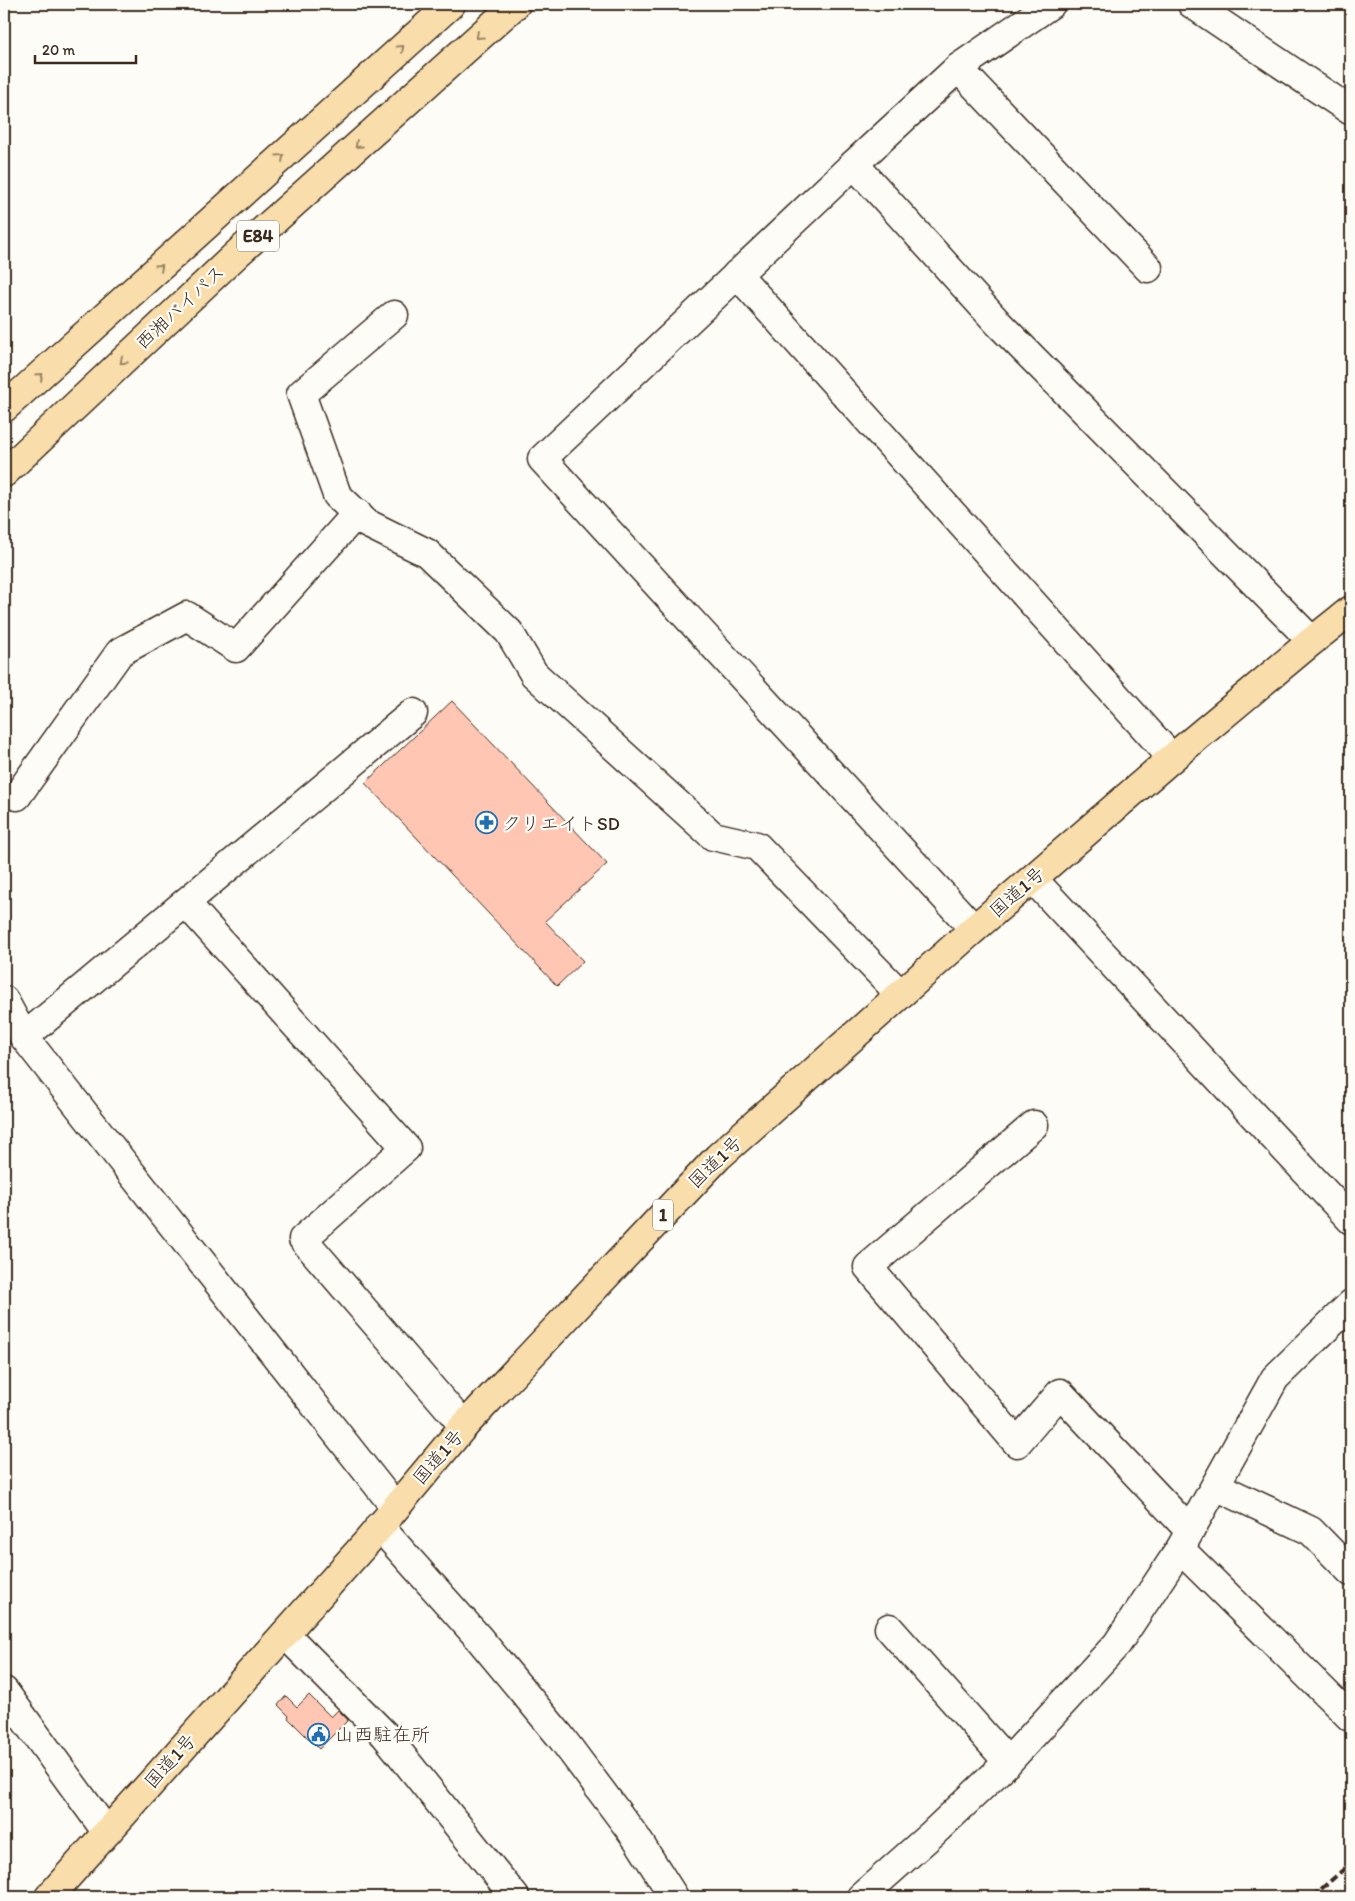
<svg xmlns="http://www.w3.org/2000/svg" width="1355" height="1901" font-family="Itim,'Klee One',sans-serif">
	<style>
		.building { fill: #ffc7b3; stroke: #3b2a1e }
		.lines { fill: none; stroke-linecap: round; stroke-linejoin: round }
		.minor-casing { stroke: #3b2a1e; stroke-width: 31 }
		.highway-casing { stroke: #3b2a1e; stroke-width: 31 }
		.minor { stroke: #fdfcf7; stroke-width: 28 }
		.highway { stroke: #f9deab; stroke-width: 28 }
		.rail { stroke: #3b2a1e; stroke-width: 4; stroke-dasharray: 8 4; stroke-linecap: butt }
		.oneway { stroke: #9a8464 }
		.labels { text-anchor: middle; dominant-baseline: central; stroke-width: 4.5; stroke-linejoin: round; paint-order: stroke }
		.shield { fill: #fdfcf7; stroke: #75695f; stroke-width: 1 }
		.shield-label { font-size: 18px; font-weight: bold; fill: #3b2a1e }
		.street-label { font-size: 19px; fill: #3b2a1e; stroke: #fdfcf7 }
		.poi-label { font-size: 19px; fill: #3b2a1e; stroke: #fdfcf7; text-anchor: start }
	</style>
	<rect width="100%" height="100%" fill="#fdfcf7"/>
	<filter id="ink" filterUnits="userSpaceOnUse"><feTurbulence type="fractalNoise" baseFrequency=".02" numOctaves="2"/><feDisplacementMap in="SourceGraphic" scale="10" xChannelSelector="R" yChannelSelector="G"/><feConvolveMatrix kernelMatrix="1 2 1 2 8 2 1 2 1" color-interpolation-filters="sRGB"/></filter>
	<g filter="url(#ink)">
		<g class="building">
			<path d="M452 701 607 864 545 921 583 961 557 986 365 783Z"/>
			<path d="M309 1695 331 1717 338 1710 348 1720 319 1749 288 1718 289 1716 278 1705 286 1696 297 1707Z"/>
		</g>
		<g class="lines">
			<defs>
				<g id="minor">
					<path d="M1192 4 1351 111"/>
					<path d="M958 68 1148 268"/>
					<path d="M854 164 958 68 1051 4"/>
					<path d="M737 274 1172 758"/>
					<path d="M394 315 301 394 337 495 366 523 427 553 509 632 534 674 713 836 757 846 900 994"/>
					<path d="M17 796 120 652 187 616 236 648 357 513"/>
					<path d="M1033 879 1351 1220"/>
					<path d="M186 903 406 1148 303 1239 464 1426"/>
					<path d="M974 929 542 459 854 164 999 324 1312 641"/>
					<path d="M4 1000 24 1037 395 1507"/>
					<path d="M24 1037 413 713"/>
					<path d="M1034 1125 868 1267 1017 1443 1060 1393 1190 1531"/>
					<path d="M1216 1486 1311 1531 1351 1572"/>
					<path d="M379 1526 477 1636 560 1736 637 1839 674 1897"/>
					<path d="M1180 1549 1350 1717"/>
					<path d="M889 1628 1008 1762"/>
					<path d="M285 1634 385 1735 515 1897"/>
					<path d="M4 1691 106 1831"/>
					<path d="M861 1897 932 1834 1008 1762 1117 1644 1180 1549 1275 1378 1351 1304"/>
				</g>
				<g id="highway">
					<path d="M4 408 451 4"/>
					<path d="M4 473 238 253 516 4"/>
					<path d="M49 1897 367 1542 464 1426 718 1157 974 929 1172 758 1312 641 1351 610"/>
				</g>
			</defs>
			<use href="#minor" class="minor-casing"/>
			<use href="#highway" class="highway-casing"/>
			<use href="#minor" class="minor"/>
			<use href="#highway" class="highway"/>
			<g class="rail">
				<path d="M1312 1897 1351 1863"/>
				<path d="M1345 1897 1351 1892"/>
			</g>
		</g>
		<defs><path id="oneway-chevron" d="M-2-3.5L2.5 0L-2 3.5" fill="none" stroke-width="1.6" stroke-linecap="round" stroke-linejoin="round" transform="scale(1.25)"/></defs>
		<g class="oneway">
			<use href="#oneway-chevron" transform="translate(479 36) rotate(138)"/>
			<use href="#oneway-chevron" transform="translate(401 48) rotate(-42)"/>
			<use href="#oneway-chevron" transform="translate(358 145) rotate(138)"/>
			<use href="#oneway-chevron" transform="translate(281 157) rotate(-42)"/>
			<use href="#oneway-chevron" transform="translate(160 267) rotate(-42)"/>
			<use href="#oneway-chevron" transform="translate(123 361) rotate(137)"/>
			<use href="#oneway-chevron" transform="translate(40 376) rotate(-42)"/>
		</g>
	</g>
	<defs>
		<symbol id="pharmacy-ring" viewBox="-11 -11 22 22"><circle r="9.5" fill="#fdfcf7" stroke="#1f6fb2" stroke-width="1.5"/><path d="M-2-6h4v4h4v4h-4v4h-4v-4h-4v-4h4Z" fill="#1f6fb2"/></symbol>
		<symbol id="civic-ring" viewBox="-11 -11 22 22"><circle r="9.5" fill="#fdfcf7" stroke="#1f6fb2" stroke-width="1.5"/><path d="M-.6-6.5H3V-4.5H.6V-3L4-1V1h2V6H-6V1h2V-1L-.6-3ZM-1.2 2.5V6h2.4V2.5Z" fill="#1f6fb2"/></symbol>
	</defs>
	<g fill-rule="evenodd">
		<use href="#pharmacy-ring" x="474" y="810" width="25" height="25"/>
		<use href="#civic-ring" x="306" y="1722" width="25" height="25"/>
	</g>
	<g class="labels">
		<g class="shield">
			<rect x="237" y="220.5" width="42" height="31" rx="4"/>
			<rect x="653" y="1199.5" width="20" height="31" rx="4"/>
		</g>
		<g class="shield-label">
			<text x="258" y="236">E84</text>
			<text x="663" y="1215">1</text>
		</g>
		<g class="street-label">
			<text transform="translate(180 307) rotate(-43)">西湘バイパス</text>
			<text transform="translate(1017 892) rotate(-41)">国道1号</text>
			<text transform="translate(715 1162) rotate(-44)">国道1号</text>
			<text transform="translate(438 1457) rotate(-49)">国道1号</text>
			<text transform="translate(170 1761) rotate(-48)">国道1号</text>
		</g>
		<g class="poi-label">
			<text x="502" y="823">クリエイトSD</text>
			<text x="335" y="1734">山西駐在所</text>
		</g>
	</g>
	<rect width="1355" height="1901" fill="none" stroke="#fdfcf7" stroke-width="20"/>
	<rect x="10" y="10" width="1335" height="1881" fill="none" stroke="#3b2a1e" stroke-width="2" filter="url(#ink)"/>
	<path d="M35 55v8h101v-8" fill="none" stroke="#3b2a1e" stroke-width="2.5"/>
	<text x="42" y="55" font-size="15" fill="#3b2a1e" stroke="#fdfcf7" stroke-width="4" paint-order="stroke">20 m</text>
</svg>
